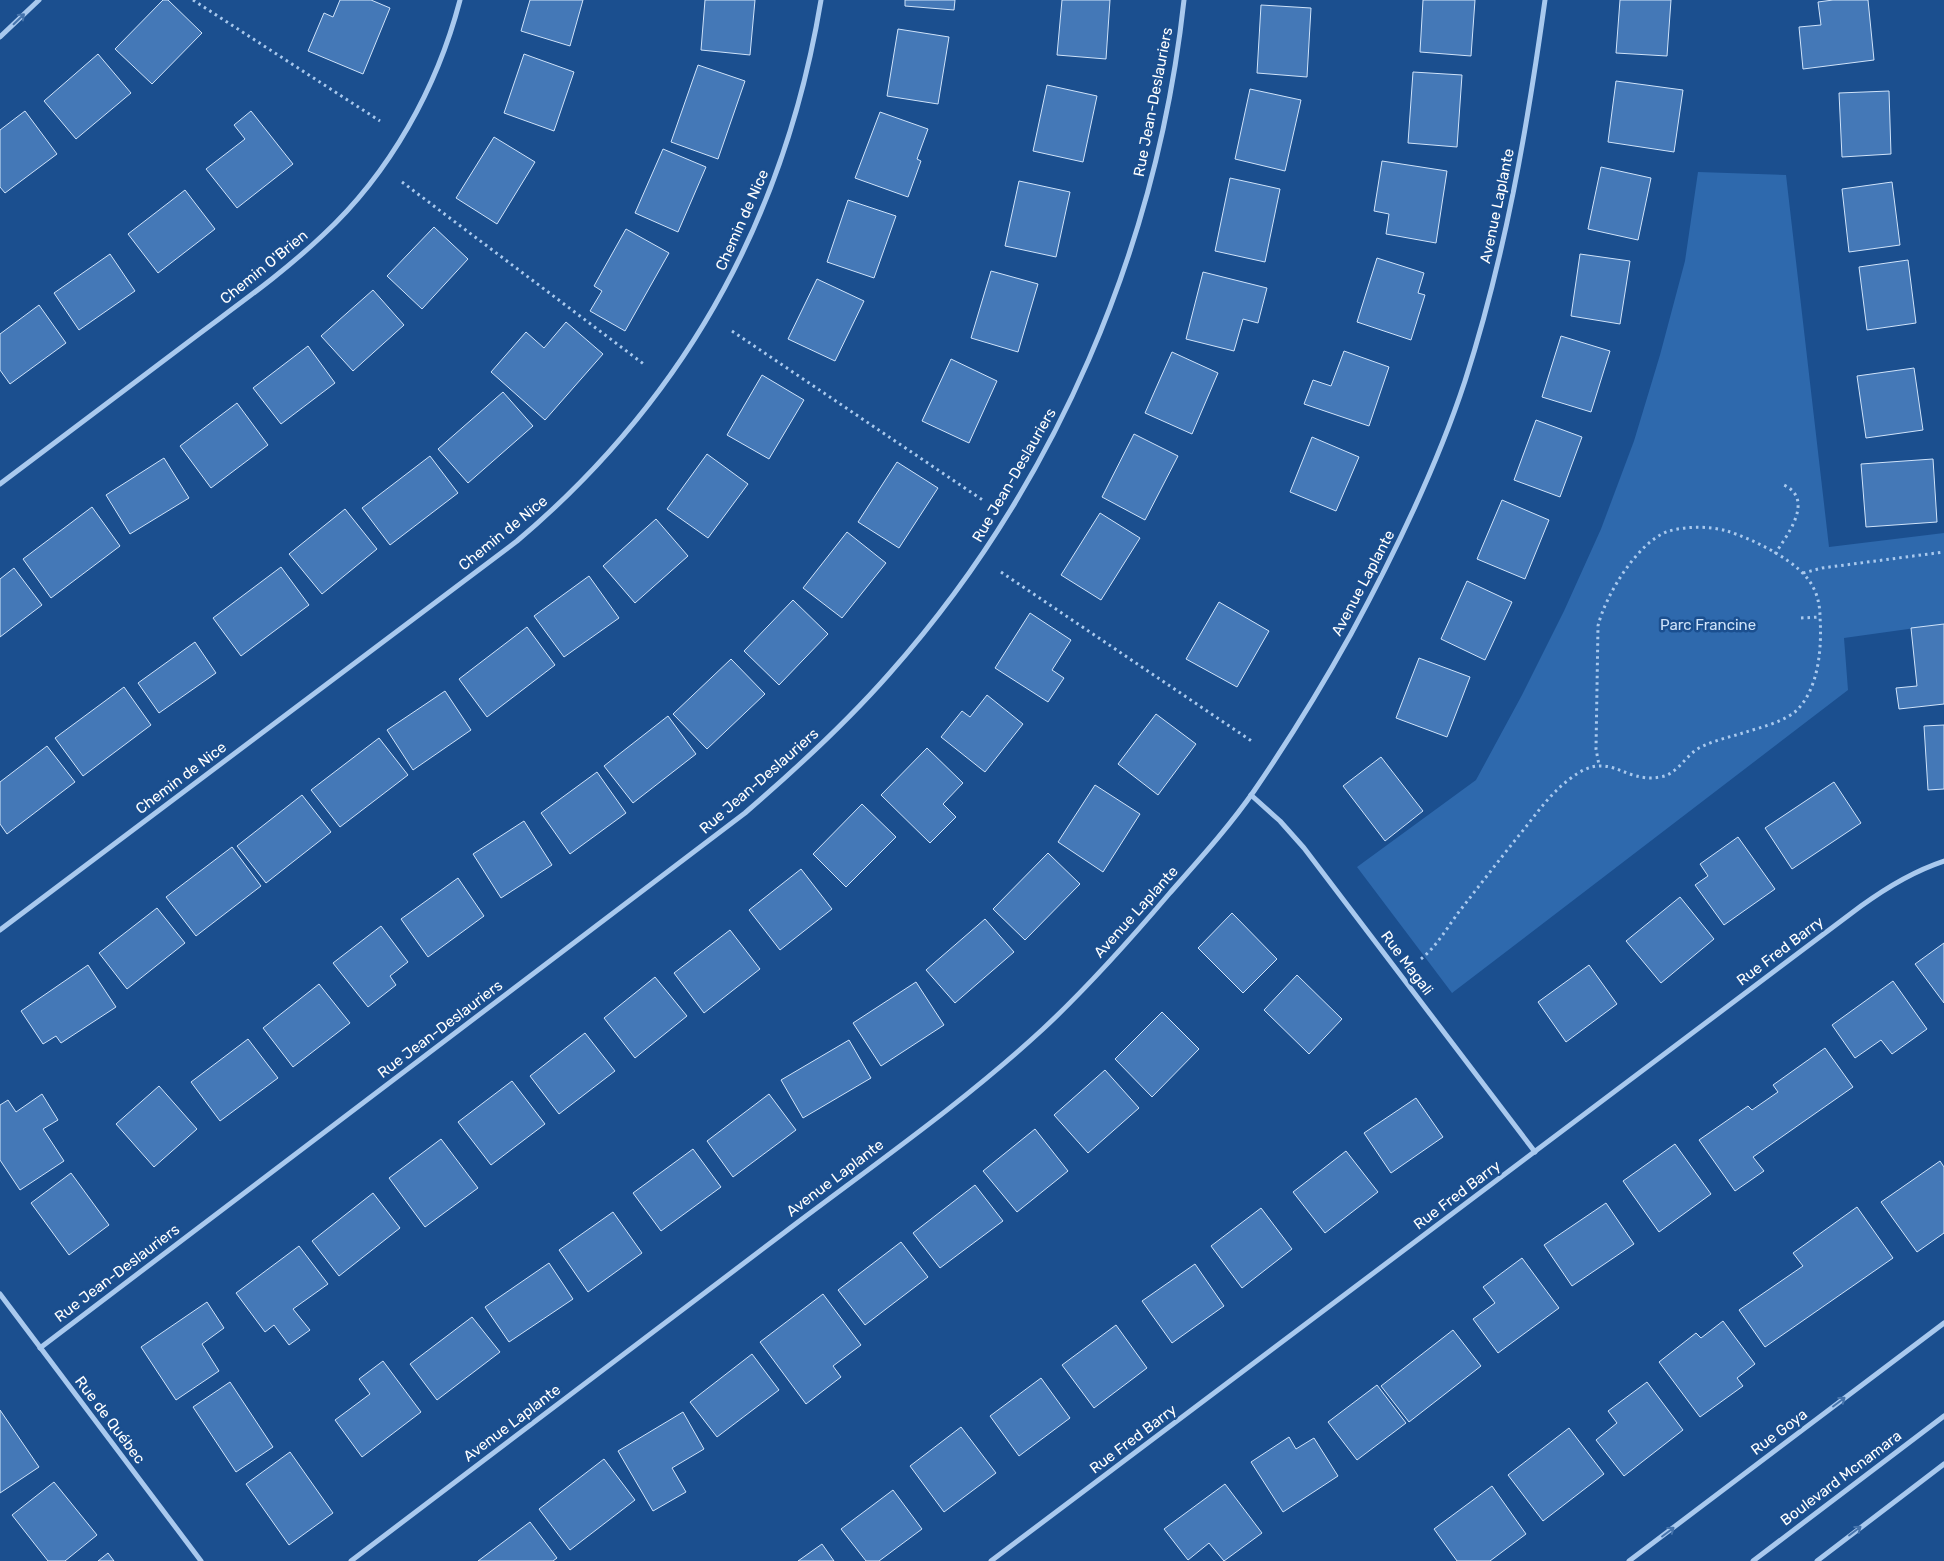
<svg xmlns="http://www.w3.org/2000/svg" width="1944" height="1561" font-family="Rubik,sans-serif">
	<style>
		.green { fill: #2e69ad }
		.building { fill: #4478b7; stroke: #cfe3fa }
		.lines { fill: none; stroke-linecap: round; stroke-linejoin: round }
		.path { stroke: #a9c9ee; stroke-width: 3; stroke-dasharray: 2.5 4; stroke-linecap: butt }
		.street { stroke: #a9c9ee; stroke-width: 5 }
		.oneway { stroke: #4674ac }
		.labels { text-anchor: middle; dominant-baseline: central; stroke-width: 5; stroke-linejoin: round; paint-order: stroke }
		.street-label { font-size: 15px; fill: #fff; stroke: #1b4f8f }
		.park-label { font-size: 15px; fill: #cfe3fa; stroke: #1b4f8f }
	</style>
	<rect width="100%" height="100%" fill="#1b4f8f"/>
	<path class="green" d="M1698 172 1786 175 1829 547 1944 533V624L1844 638 1848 690 1452 993 1357 867 1476 780 1522 695 1564 611 1601 529 1634 441 1660 355 1685 261Z"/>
	<g class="building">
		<path d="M163 0H168L202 33 152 84 115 49Z"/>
		<path d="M340 0H371L390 8 363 74 308 51 324 13 333 17Z"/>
		<path d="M530 0H583L570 46 521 31Z"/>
		<path d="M705 0H755L750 55 701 50Z"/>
		<path d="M905 0H955L954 10 905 6Z"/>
		<path d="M1062 0H1110L1106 59 1057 55Z"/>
		<path d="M1423 0H1475L1471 56 1420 52Z"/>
		<path d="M1620 0H1671L1667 56 1616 53Z"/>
		<path d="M1833 0H1868L1874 60 1803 69 1799 27 1821 25 1818 2Z"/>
		<path d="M1261 5 1311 8 1307 77 1257 73Z"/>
		<path d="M898 29 949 37 938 104 887 96Z"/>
		<path d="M98 54 131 93 76 139 44 101Z"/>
		<path d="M524 54 574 72 554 131 504 113Z"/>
		<path d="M698 65 745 81 718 159 671 142Z"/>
		<path d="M1413 72 1462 75 1457 147 1408 143Z"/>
		<path d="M1616 81 1683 90 1674 152 1608 142Z"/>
		<path d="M1047 85 1097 96 1083 162 1033 151Z"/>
		<path d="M1250 89 1301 100 1285 171 1235 159Z"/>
		<path d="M1889 91 1891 154 1842 157 1839 93Z"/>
		<path d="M25 111 57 154 5 193 0 187V130Z"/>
		<path d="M251 111 293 164 237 208 206 169 245 139 234 125Z"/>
		<path d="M880 112 928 129 917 159 921 161 908 197 855 178Z"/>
		<path d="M494 137 535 162 497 224 456 198Z"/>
		<path d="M663 149 706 167 678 232 635 213Z"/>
		<path d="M1382 161 1447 171 1436 243 1386 234 1389 214 1374 211Z"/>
		<path d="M1601 167 1651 178 1638 240 1588 229Z"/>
		<path d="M1230 178 1280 189 1265 262 1215 251Z"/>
		<path d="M1019 181 1070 192 1056 257 1005 246Z"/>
		<path d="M1892 182 1900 245 1849 252 1842 189Z"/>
		<path d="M185 190 215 229 158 273 128 234Z"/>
		<path d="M848 200 896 216 874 278 827 262Z"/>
		<path d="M434 227 468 259 422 309 387 276Z"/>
		<path d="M626 229 669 253 625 331 590 311 602 291 594 286Z"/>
		<path d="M110 254 135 291 79 330 54 293Z"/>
		<path d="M1580 254 1630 261 1620 324 1571 316Z"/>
		<path d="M1377 258 1424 273 1418 293 1425 295 1411 340 1357 322Z"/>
		<path d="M1908 260 1916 323 1867 330 1859 267Z"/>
		<path d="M991 271 1038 284 1018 352 971 338Z"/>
		<path d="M1203 272 1267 288 1258 323 1243 319 1234 351 1186 339Z"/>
		<path d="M817 279 864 301 835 361 788 339Z"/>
		<path d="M373 290 404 325 353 371 321 336Z"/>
		<path d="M39 305 66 343 10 384 0 370V334Z"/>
		<path d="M566 322 603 354 545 420 491 372 526 332 544 348Z"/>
		<path d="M1561 336 1610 351 1591 412 1542 397Z"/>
		<path d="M308 346 335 383 281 424 253 388Z"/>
		<path d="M1344 351 1389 367 1369 426 1304 404 1313 380 1331 386Z"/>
		<path d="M1172 352 1218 373 1192 434 1145 413Z"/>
		<path d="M951 359 997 381 969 443 922 421Z"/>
		<path d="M1914 368 1923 430 1866 438 1857 376Z"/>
		<path d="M762 375 804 400 769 459 727 435Z"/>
		<path d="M503 392 533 426 468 483 438 449Z"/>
		<path d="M237 403 268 445 211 488 180 446Z"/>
		<path d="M1536 420 1582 437 1560 497 1514 480Z"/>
		<path d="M1134 434 1178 456 1145 520 1102 497Z"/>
		<path d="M1312 437 1359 457 1336 511 1290 492Z"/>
		<path d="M707 454 748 484 708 538 667 509Z"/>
		<path d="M430 456 458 493 390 545 362 508Z"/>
		<path d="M164 458 189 498 130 534 106 495Z"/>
		<path d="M1933 459 1937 522 1866 527 1861 464Z"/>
		<path d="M897 462 938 488 899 548 858 522Z"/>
		<path d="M1502 500 1549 520 1525 579 1477 559Z"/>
		<path d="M92 507 120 546 51 598 23 559Z"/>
		<path d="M345 509 377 549 322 594 289 554Z"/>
		<path d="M1100 513 1140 538 1101 600 1061 575Z"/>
		<path d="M656 519 688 556 635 603 603 566Z"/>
		<path d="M847 532 886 563 842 618 803 588Z"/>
		<path d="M281 567 309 605 241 656 213 618Z"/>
		<path d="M14 568 42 605 0 637V579Z"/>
		<path d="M589 576 619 618 564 657 534 616Z"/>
		<path d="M1467 581 1512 602 1485 660 1441 639Z"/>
		<path d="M793 600 828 634 779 685 744 651Z"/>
		<path d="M1219 602 1269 631 1237 687 1186 659Z"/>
		<path d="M1030 613 1071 640 1052 670 1064 678 1048 702 995 668Z"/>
		<path d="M1944 624V704L1899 709 1896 688 1917 686 1911 628Z"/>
		<path d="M527 627 555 665 487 717 459 679Z"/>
		<path d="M195 642 216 673 159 713 138 683Z"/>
		<path d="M1419 658 1470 677 1447 737 1396 718Z"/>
		<path d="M731 659 765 694 707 749 673 714Z"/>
		<path d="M124 687 151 725 83 776 55 738Z"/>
		<path d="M445 691 471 730 413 770 387 730Z"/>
		<path d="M987 695 1023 724 985 772 941 737 962 711 970 717Z"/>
		<path d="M1156 714 1196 744 1158 795 1118 764Z"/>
		<path d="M668 716 696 754 633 803 604 766Z"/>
		<path d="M1944 725V789L1928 790 1924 726Z"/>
		<path d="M379 738 408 775 340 827 311 790Z"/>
		<path d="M47 746 75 782 7 834 0 824V782Z"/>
		<path d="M927 748 963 783 943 804 956 817 930 843 881 795Z"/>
		<path d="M1381 757 1423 811 1385 841 1343 786Z"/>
		<path d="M597 772 626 813 570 854 541 813Z"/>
		<path d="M1834 782 1861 823 1792 869 1765 828Z"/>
		<path d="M1095 785 1140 814 1103 872 1058 842Z"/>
		<path d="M302 795 331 832 266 883 237 846Z"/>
		<path d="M862 804 896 837 846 887 813 854Z"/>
		<path d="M524 821 552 865 501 898 473 854Z"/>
		<path d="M1738 837 1775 889 1724 925 1695 885 1708 876 1700 864Z"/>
		<path d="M232 847 261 886 196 936 166 897Z"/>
		<path d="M1048 853 1080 884 1025 940 993 909Z"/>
		<path d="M801 869 832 909 780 950 749 910Z"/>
		<path d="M458 878 484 916 428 957 401 919Z"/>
		<path d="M1680 897 1714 939 1661 983 1626 941Z"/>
		<path d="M157 908 185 943 127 989 99 953Z"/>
		<path d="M1232 913 1277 959 1243 993 1198 948Z"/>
		<path d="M985 919 1014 952 955 1003 926 970Z"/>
		<path d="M381 926 408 962 390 976 396 985 368 1007 333 963Z"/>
		<path d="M730 930 760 969 704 1013 674 973Z"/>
		<path d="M1944 943V1003L1915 964Z"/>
		<path d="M88 965 116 1007 61 1043 56 1036 43 1044 21 1011Z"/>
		<path d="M1589 965 1617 1004 1566 1042 1538 1002Z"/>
		<path d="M1297 975 1342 1019 1309 1054 1264 1010Z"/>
		<path d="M655 977 687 1016 635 1058 604 1018Z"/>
		<path d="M1893 981 1927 1029 1892 1054 1881 1040 1855 1058 1832 1025Z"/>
		<path d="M916 982 944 1025 881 1066 853 1023Z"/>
		<path d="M319 984 350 1023 293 1067 263 1028Z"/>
		<path d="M1162 1012 1199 1049 1152 1097 1115 1059Z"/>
		<path d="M585 1033 615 1071 559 1114 530 1076Z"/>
		<path d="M248 1039 278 1078 220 1121 191 1082Z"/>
		<path d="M849 1040 871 1078 803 1118 781 1080Z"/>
		<path d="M1825 1048 1853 1087 1753 1157 1764 1171 1735 1191 1699 1140 1748 1106 1752 1110 1778 1092 1773 1085Z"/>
		<path d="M1105 1070 1139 1108 1088 1153 1054 1115Z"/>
		<path d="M512 1081 545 1124 491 1165 458 1122Z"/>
		<path d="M159 1086 197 1129 154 1167 116 1124Z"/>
		<path d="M42 1094 58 1120 43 1129 64 1161 20 1190 0 1160V1105L8 1100 16 1112Z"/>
		<path d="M769 1094 796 1130 733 1177 707 1141Z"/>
		<path d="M1416 1098 1443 1137 1391 1173 1364 1133Z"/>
		<path d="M1035 1129 1068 1171 1017 1212 983 1171Z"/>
		<path d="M441 1139 478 1188 425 1227 389 1178Z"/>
		<path d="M1675 1144 1711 1194 1659 1232 1623 1181Z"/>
		<path d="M693 1149 721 1187 661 1231 633 1193Z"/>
		<path d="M1346 1151 1378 1192 1325 1233 1293 1192Z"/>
		<path d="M1940 1161 1944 1167V1233L1917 1252 1881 1202Z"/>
		<path d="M71 1173 109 1225 69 1255 31 1203Z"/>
		<path d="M975 1185 1003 1221 940 1268 913 1233Z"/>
		<path d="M373 1193 400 1228 339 1276 312 1241Z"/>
		<path d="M1606 1203 1634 1244 1572 1286 1544 1245Z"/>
		<path d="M1857 1207 1893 1258 1765 1347 1739 1310 1803 1266 1793 1253Z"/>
		<path d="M1261 1208 1292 1249 1242 1288 1211 1246Z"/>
		<path d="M613 1212 642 1253 588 1292 559 1250Z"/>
		<path d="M901 1242 928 1277 865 1325 838 1290Z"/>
		<path d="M299 1246 328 1284 293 1309 310 1330 289 1345 274 1325 265 1332 236 1293Z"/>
		<path d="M1522 1258 1559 1308 1498 1353 1473 1319 1495 1303 1483 1287Z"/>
		<path d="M549 1263 573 1299 509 1342 485 1307Z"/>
		<path d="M1195 1264 1224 1306 1172 1343 1142 1301Z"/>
		<path d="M823 1294 861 1345 833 1366 841 1377 806 1404 760 1342Z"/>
		<path d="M207 1302 224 1328 202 1344 219 1371 176 1400 141 1347Z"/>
		<path d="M472 1317 500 1352 437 1400 410 1364Z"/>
		<path d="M1723 1321 1755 1364 1737 1378 1743 1386 1700 1417 1659 1362 1696 1333 1701 1338Z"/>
		<path d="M1116 1325 1147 1368 1094 1408 1062 1365Z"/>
		<path d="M1453 1330 1481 1366 1409 1422 1381 1386Z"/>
		<path d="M752 1354 779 1390 717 1437 690 1402Z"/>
		<path d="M383 1361 421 1412 362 1457 335 1420 370 1394 359 1379Z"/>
		<path d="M1041 1378 1070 1418 1019 1456 990 1416Z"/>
		<path d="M230 1382 273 1447 236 1472 193 1407Z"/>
		<path d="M1647 1382 1683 1430 1624 1476 1596 1440 1617 1423 1608 1411Z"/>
		<path d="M1377 1385 1406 1423 1357 1460 1328 1422Z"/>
		<path d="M0 1410 39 1467 0 1493Z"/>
		<path d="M683 1412 704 1449 672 1468 686 1492 653 1511 618 1451Z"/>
		<path d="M961 1427 996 1473 944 1512 910 1466Z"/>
		<path d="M1569 1428 1604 1474 1543 1521 1508 1475Z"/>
		<path d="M1289 1437 1296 1449 1314 1438 1338 1476 1283 1512 1251 1462Z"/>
		<path d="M290 1452 333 1513 289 1545 246 1484Z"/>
		<path d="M604 1459 635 1500 570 1550 539 1509Z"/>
		<path d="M54 1482 97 1535 65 1561H48L12 1515Z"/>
		<path d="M1225 1484 1262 1533 1224 1561 1209 1543 1188 1560 1164 1529Z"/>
		<path d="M1492 1486 1526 1534 1490 1561H1457L1434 1529Z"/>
		<path d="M893 1490 922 1529 879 1561H866L841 1529Z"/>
		<path d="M530 1522 557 1558 553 1561H478Z"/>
		<path d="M822 1544 834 1561H798Z"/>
		<path d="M108 1553 114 1561H98Z"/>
	</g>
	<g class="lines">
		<g class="path">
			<path d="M193 0 380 121"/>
			<path d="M402 182 645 365"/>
			<path d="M732 331 984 501"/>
			<path d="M1775 554C1787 535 1815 500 1784 485"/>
			<path d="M1001 572 1253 742"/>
			<path d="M1803 573 1822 568 1944 552"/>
			<path d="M1801 618 1820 617"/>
			<path d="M1421 959C1436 947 1447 928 1458 913 1480 885 1502 856 1525 828 1539 810 1552 792 1571 778 1610 748 1623 784 1660 777 1677 775 1685 756 1699 748 1714 740 1731 737 1746 732 1762 727 1783 722 1796 711 1819 689 1822 647 1820 617 1820 607 1818 596 1813 587 1801 562 1753 539 1727 531 1710 526 1687 526 1669 531 1638 541 1605 596 1598 626L1596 749 1599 765"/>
		</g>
		<g class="street">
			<path d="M0 37 39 0"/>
			<path d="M0 484C62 437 125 390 187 343 233 308 281 275 323 235 390 173 437 88 460 0"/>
			<path d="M1251 795 1280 821 1304 848 1535 1152"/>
			<path d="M0 930 517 541C685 399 785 217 821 0"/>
			<path d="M0 1294 201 1561"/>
			<path d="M40 1348 745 813C796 769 845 724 889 674 1055 487 1157 248 1184 0"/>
			<path d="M351 1561C495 1451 640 1342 785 1232 872 1166 963 1103 1043 1029 1088 987 1129 941 1169 894 1198 861 1229 827 1254 791 1289 740 1321 688 1351 634 1395 553 1436 469 1465 381 1505 257 1527 129 1545 0"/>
			<path d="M991 1561 1861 906C1887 887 1914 871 1944 861"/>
			<path d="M1629 1561 1944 1323"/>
			<path d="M1753 1561 1944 1416"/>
			<path d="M1817 1561 1944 1464"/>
		</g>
	</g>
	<defs><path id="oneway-shaft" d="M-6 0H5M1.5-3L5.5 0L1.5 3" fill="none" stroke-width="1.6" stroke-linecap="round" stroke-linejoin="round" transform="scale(1.25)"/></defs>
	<g class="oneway">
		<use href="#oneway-shaft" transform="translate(19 19) rotate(-44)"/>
		<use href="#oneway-shaft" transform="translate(1839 1402) rotate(-37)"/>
		<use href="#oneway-shaft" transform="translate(1855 1531) rotate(-37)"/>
		<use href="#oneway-shaft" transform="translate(1668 1532) rotate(-37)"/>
	</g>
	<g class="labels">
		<g class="street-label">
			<text transform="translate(1153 102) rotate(-79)">Rue Jean-Deslauriers</text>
			<text transform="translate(1497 206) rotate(-78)">Avenue Laplante</text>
			<text transform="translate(742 220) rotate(-66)">Chemin de Nice</text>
			<text transform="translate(264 267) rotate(-39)">Chemin O'Brien</text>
			<text transform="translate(1014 475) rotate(-60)">Rue Jean-Deslauriers</text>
			<text transform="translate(503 533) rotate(-39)">Chemin de Nice</text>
			<text transform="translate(1363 583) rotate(-62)">Avenue Laplante</text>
			<text transform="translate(181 778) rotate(-37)">Chemin de Nice</text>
			<text transform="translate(759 781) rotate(-41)">Rue Jean-Deslauriers</text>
			<text transform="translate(1136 912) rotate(-48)">Avenue Laplante</text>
			<text transform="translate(1780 951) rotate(-37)">Rue Fred Barry</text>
			<text transform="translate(1407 963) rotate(53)">Rue Magali</text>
			<text transform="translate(440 1029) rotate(-37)">Rue Jean-Deslauriers</text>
			<text transform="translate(835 1178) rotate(-37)">Avenue Laplante</text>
			<text transform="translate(1457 1195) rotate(-37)">Rue Fred Barry</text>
			<text transform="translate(117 1273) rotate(-37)">Rue Jean-Deslauriers</text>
			<text transform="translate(110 1420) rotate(53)">Rue de Québec</text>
			<text transform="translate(512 1423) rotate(-37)">Avenue Laplante</text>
			<text transform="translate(1779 1432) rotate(-37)">Rue Goya</text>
			<text transform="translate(1133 1439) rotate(-37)">Rue Fred Barry</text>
			<text transform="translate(1841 1478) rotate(-37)">Boulevard Mcnamara</text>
		</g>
		<g class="park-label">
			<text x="1708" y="625">Parc Francine</text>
		</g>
	</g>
</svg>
